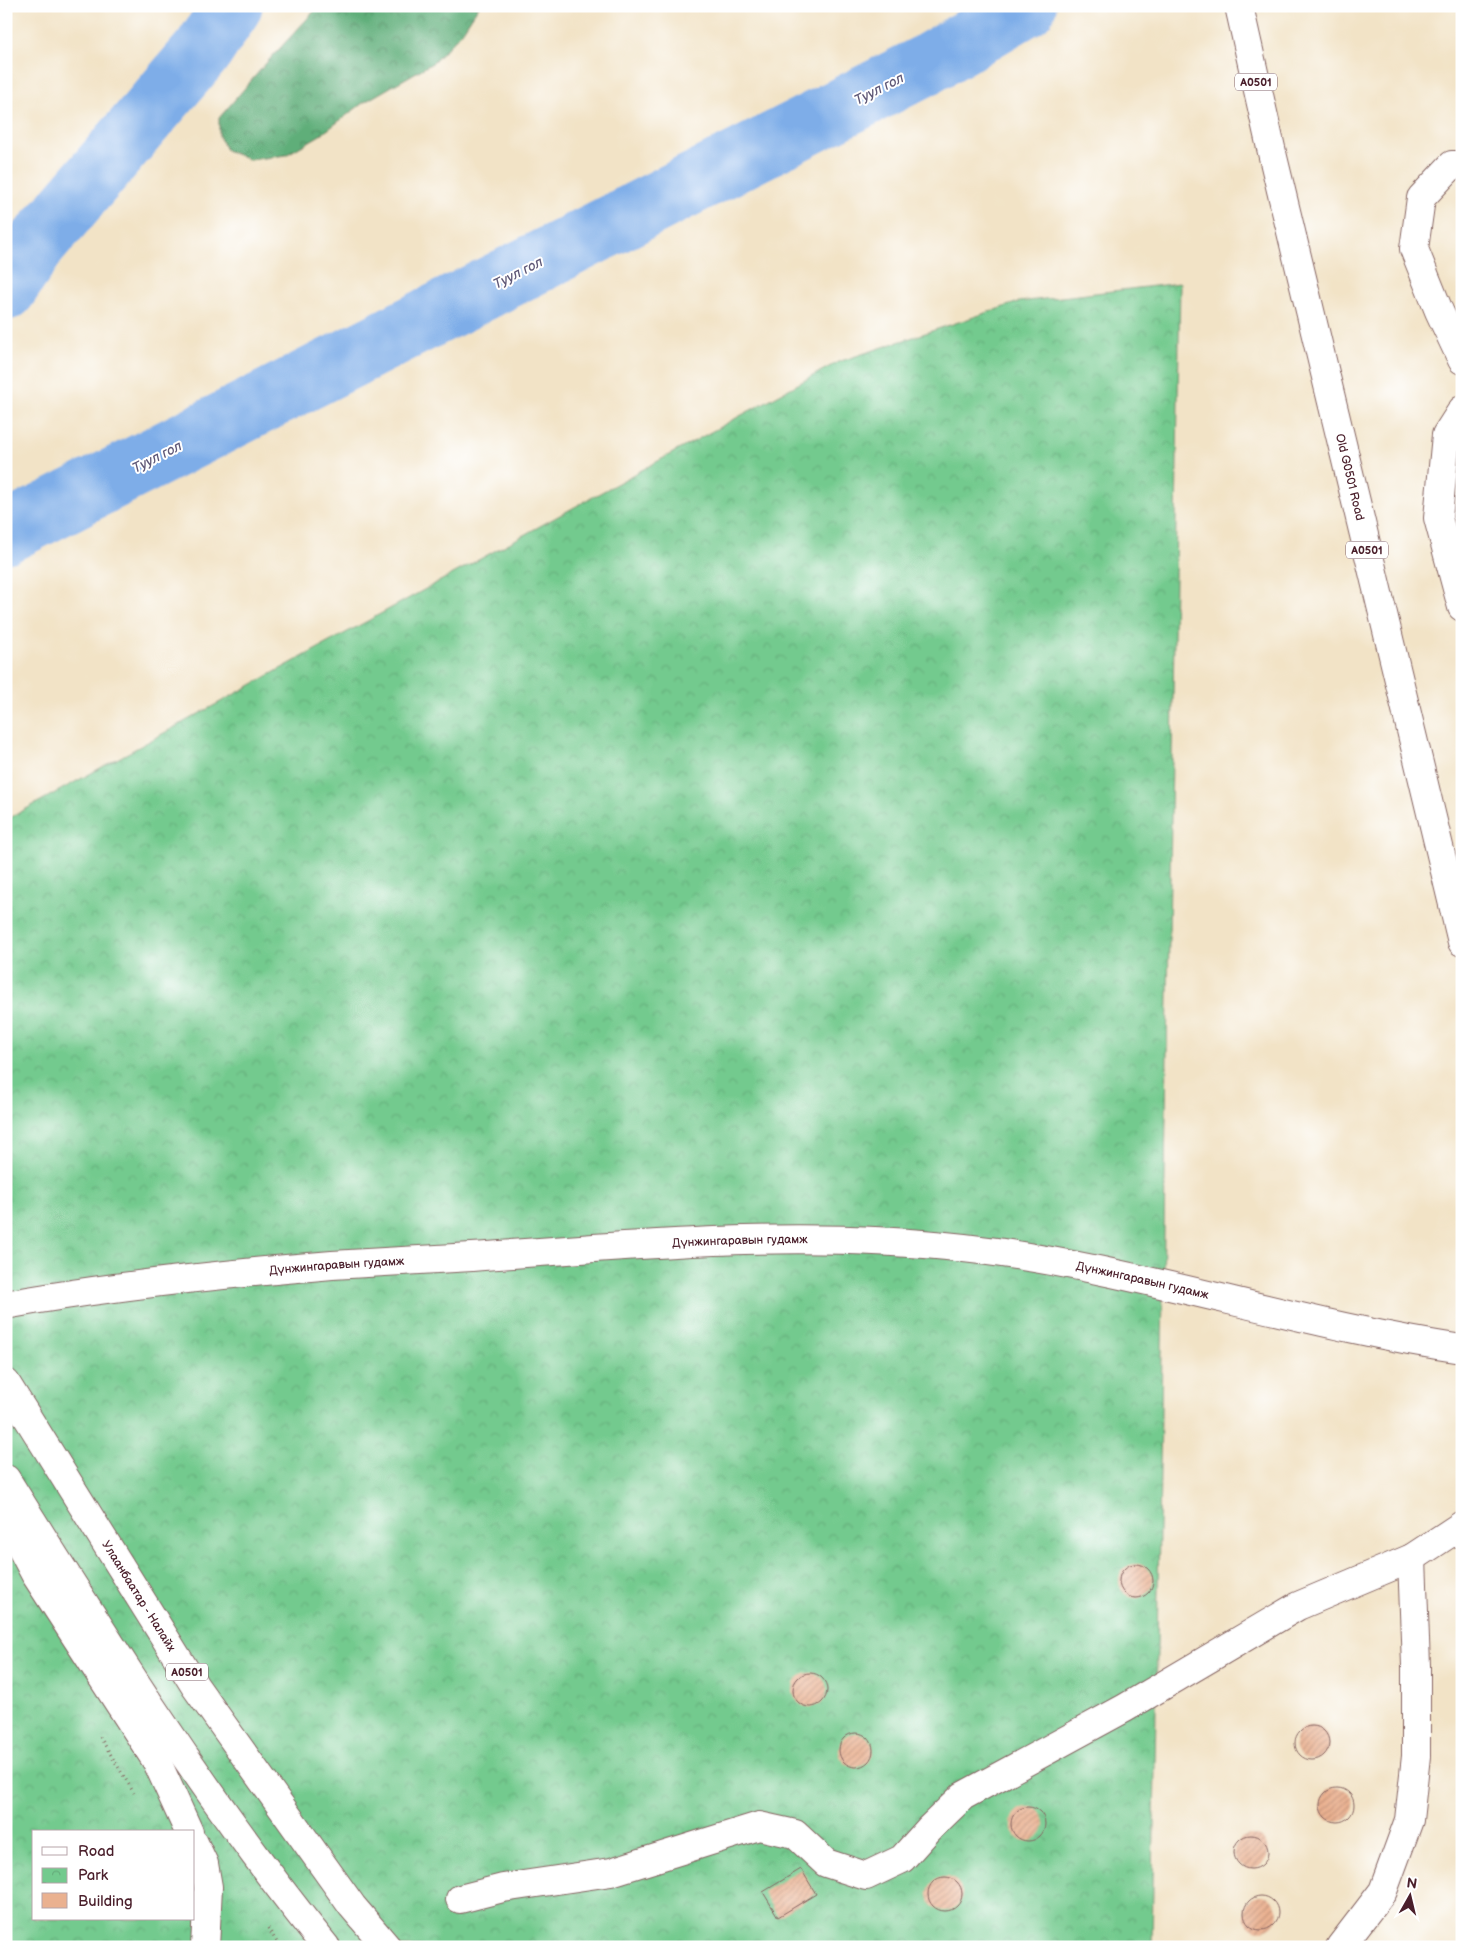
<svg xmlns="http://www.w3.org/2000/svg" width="1468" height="1953" font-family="'Balsamiq Sans',sans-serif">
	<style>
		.forest { fill: url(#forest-crowns); stroke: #546652 }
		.park { fill: url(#park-crowns); stroke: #5e745c; fill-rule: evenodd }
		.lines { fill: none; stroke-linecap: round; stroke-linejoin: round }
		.river { stroke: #7eade8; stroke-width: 61 }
		.building { fill: url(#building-hatch) }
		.street-casing { stroke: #856461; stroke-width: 30 }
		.primary-casing { stroke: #856461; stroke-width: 30 }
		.highway-casing { stroke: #856461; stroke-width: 30 }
		.path { stroke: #856461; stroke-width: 3; stroke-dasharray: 1 4; stroke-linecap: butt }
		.street { stroke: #fff; stroke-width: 28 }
		.primary { stroke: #fff; stroke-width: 28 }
		.highway { stroke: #fff; stroke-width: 28 }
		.labels { text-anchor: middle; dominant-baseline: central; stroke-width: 4; stroke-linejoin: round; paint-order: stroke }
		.shield { fill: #fff; stroke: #80626b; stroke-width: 1 }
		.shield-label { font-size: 11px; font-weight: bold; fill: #4a1f2b }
		.street-label { font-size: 12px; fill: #4a1f2b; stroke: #fff }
		.water-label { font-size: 14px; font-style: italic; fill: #5f5877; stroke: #fff }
	</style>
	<defs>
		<pattern id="forest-crowns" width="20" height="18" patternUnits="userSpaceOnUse" patternTransform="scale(1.25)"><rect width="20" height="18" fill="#5eae79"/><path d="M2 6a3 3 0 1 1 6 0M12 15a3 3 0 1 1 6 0" fill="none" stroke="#508d63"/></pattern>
		<pattern id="park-crowns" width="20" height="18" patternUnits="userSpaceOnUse" patternTransform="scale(1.25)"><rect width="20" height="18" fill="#73ca8e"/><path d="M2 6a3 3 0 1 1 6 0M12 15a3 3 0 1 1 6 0" fill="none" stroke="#65ad7b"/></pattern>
		<pattern id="building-hatch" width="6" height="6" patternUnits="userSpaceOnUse" patternTransform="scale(1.25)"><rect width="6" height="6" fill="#eab190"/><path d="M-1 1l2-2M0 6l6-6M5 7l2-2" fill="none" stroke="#c08f76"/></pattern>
	</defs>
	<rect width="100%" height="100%" fill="#fff"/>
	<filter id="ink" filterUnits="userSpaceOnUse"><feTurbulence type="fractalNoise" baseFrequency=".02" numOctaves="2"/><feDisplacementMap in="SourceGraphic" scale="10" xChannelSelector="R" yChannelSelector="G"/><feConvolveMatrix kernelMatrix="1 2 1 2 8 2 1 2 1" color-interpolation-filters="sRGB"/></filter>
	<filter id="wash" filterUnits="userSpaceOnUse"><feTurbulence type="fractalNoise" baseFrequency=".0096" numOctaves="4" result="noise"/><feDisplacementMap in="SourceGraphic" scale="20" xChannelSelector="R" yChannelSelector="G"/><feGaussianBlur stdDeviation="1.12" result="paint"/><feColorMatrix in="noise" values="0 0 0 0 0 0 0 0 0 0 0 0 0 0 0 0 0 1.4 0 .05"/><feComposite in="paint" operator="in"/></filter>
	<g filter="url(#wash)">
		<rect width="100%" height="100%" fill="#f2e3c6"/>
		<path class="forest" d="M319 6H479L462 32 434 62 363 103 322 134 286 155 250 160 226 150 219 136V118L268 61Z"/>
		<path class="park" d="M1180 283 1152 1947H6V820L838 362 1019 302ZM34 1832H194V1919H34Z"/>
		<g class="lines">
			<g class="river">
				<path d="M6 290 37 244 204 49 232 6"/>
				<path d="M6 533 926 65 1026 6"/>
			</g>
		</g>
		<g id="blocks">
			<g class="building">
				<circle cx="1136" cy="1581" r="17"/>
				<circle cx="810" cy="1690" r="17"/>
				<circle cx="1312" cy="1743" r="17"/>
				<circle cx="856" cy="1750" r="17"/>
				<circle cx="1337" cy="1805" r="17"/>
				<circle cx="1028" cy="1824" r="17"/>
				<circle cx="1251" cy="1852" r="17"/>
				<path d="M801 1869 816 1894 778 1917 763 1892Z"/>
				<circle cx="945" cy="1894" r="17"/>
				<circle cx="1261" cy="1913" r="17"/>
			</g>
		</g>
	</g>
	<g filter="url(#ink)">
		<use href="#blocks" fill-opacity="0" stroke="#856461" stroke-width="1"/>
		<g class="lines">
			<defs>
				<g id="street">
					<path d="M1462 165H1452L1421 198 1414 249 1439 311 1462 360"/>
					<path d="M1462 410 1446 435 1438 518 1462 607"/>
					<path d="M460 1899 503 1888 611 1872 759 1826 795 1834 826 1863 866 1876 902 1859 929 1829 963 1796 1125 1708 1298 1606 1412 1558 1462 1525"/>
					<path d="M1340 1947 1383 1891 1409 1820 1416 1756V1666L1412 1558"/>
				</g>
				<g id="primary">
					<path id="s1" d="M1239 6 1273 157 1462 942"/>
					<path id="s2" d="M11 1304C117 1285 225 1274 332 1265 379 1262 425 1260 472 1257 637 1245 799 1229 964 1248 1133 1267 1294 1324 1462 1349"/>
				</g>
				<g id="highway">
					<path id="s3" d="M6 1383 195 1686 352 1906 387 1947"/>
					<path d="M6 1479C106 1639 207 1800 326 1947"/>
					<path d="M6 1519 35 1574 157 1762 189 1832"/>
					<path d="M194 1843 204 1864 208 1887 205 1947"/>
				</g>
			</defs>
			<use href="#street" class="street-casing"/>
			<use href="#primary" class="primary-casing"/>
			<use href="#highway" class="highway-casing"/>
			<g class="path">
				<path d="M100 1737 134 1793"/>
				<path d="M268 1928 280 1947"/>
			</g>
			<use href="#street" class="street"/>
			<use href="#primary" class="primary"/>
			<use href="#highway" class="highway"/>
		</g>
	</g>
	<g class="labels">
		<g class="shield">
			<rect x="1235" y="73.5" width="42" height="17" rx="4"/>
			<rect x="1346" y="541.5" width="42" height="17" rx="4"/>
			<rect x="166" y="1663.5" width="42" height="17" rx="4"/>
		</g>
		<g class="shield-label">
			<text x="1256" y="82">A0501</text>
			<text x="1367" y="550">A0501</text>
			<text x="187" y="1672">A0501</text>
		</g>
		<g class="street-label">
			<text stroke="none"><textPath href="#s1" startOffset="484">Old G0501 Road</textPath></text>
			<text stroke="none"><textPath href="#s2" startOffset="732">Дүнжингаравын гудамж</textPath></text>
			<text stroke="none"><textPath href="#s2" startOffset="328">Дүнжингаравын гудамж</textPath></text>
			<text stroke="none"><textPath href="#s2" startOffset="1138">Дүнжингаравын гудамж</textPath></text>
			<text stroke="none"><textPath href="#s3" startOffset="251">Улаанбаатар - Налайх</textPath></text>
		</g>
		<g class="water-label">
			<text transform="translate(879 89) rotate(-27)">Туул гол</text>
			<text transform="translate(518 273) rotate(-27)">Туул гол</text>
			<text transform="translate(157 457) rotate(-27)">Туул гол</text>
		</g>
	</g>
	<rect width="1468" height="1953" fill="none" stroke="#fff" stroke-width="25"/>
	<rect x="32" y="1830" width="162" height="90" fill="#ffffff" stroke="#b7a5aa"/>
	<rect x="42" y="1847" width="25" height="8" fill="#ffffff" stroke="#b7a5aa"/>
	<text x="78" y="1856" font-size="15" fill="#4a1f2b">Road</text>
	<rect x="42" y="1868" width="25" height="15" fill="url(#park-crowns)" stroke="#b7a5aa"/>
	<text x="78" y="1880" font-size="15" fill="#4a1f2b">Park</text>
	<rect x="42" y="1893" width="25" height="15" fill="#eab190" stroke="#b7a5aa"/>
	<text x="78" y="1906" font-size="15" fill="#4a1f2b">Building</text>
	<g transform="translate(1410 1896) rotate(8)" stroke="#ffffff" stroke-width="4" paint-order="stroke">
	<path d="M0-4L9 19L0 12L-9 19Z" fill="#4a1f2b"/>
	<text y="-8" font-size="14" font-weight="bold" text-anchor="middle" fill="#4a1f2b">N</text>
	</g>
</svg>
